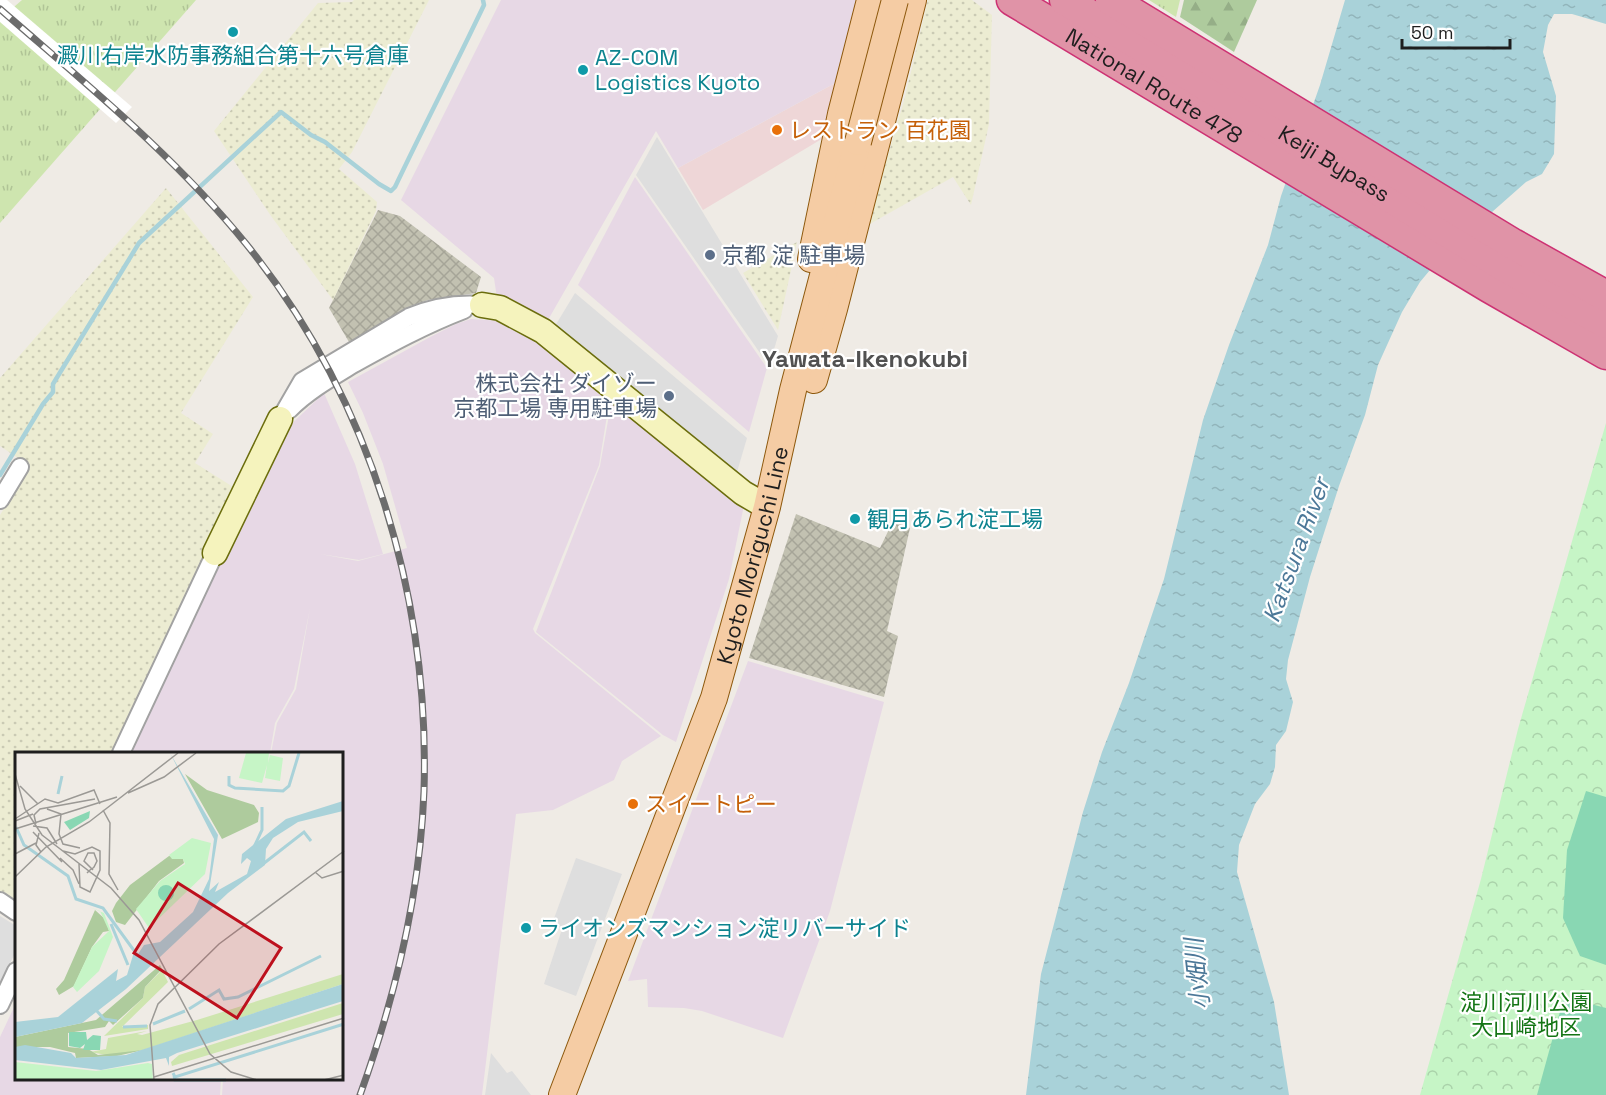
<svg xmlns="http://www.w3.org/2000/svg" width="1606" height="1095" font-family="'Space Grotesk','Noto Sans JP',sans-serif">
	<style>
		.commercial { fill: #eed6d7 }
		.industrial { fill: #e7d8e5 }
		.construction { fill: url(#construction-cross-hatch) }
		.farmland { fill: url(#farmland-dots) }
		.grass { fill: url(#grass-tufts) }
		.forest { fill: url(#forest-firs) }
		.park { fill: url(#park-crowns) }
		.pitch { fill: #89d7b3 }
		.parking { fill: #dedede }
		.water { fill: url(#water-ripples) }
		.pier { fill: #fff }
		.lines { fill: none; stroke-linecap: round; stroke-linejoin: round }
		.stream { stroke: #a9d2d9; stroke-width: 4.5 }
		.street-casing { stroke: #a2a2a2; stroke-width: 20 }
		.secondary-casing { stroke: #6b6d0d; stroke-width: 27 }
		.primary-casing { stroke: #8d580c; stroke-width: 28 }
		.highway-casing { stroke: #cd3273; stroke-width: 33 }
		.street { stroke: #fff; stroke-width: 16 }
		.secondary { stroke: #f5f3bd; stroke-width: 24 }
		.primary { stroke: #f5cca4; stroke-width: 26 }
		.highway { stroke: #e093a7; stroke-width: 30 }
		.rail-casing { stroke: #6c6c6c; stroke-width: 7 }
		.rail { stroke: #fff; stroke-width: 4.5; stroke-dasharray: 14; stroke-linecap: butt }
		.primary-bridge-casing { stroke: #8d580c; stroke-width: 28; stroke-linecap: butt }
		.primary-bridge { stroke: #f5cca4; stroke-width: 26 }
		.culture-dot { fill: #0f9aa8; stroke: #fff; stroke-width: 2 }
		.food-dot { fill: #e8710a; stroke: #fff; stroke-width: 2 }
		.service-dot { fill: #5c6f8a; stroke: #fff; stroke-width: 2 }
		.labels { text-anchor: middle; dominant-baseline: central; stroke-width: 4.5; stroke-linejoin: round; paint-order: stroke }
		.culture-label { font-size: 22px; fill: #0d838f; stroke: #fff; text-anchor: start }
		.street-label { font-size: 22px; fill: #1e1e1e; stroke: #fff }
		.food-label { font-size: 22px; fill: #c56008; stroke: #fff; text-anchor: start }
		.service-label { font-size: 22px; fill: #4e5e75; stroke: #fff; text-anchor: start }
		.park-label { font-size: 22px; fill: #147515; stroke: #fff }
		.neighbourhood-label { font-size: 24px; font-weight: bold; fill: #515151; stroke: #fff }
		.water-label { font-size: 24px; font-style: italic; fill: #4c7898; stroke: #fff }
		.inset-river { fill: none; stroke: #a9d2d9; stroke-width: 3 }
		.inset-road { fill: none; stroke: #9b9995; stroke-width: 1.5 }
		.view { fill: #bd101d; fill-opacity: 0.15; stroke: #bd101d; stroke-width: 3 }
		.inset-edge { fill: none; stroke: #1e1e1e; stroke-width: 3 }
	</style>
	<defs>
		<pattern id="construction-cross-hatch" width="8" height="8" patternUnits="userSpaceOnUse" patternTransform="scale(1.5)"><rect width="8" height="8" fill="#c2c1b1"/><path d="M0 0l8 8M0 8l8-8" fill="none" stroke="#a6a598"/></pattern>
		<pattern id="farmland-dots" width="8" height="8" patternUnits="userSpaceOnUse" patternTransform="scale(1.5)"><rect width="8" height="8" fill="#ececd2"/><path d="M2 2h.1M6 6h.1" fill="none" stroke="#cacab4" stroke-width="1.8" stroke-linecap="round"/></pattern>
		<pattern id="grass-tufts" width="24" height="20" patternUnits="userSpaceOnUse" patternTransform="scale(1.5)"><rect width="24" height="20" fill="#cee5af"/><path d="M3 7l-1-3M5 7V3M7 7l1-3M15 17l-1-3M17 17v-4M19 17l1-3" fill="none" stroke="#b0c496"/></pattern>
		<pattern id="forest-firs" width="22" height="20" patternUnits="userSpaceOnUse" patternTransform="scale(1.5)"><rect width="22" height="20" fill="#aecb9d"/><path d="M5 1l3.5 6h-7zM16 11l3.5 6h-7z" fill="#95ae87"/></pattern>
		<pattern id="park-crowns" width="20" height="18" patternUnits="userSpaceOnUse" patternTransform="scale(1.5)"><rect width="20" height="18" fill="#c6f5c6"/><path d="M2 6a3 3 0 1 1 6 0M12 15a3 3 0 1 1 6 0" fill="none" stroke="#aad2aa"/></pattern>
		<pattern id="water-ripples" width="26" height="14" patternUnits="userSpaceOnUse" patternTransform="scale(1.5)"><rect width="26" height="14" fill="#a9d2d9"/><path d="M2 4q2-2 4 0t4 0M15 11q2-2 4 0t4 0" fill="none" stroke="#91b4ba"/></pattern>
	</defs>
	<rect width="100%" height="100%" fill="#efebe5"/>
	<path class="commercial" d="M839 81 825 137 703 210 678 168Z"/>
	<g class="industrial">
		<path d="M501 0H860L839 81 678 168 656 131 544 327 497 298 494 278 401 200Z"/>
		<path d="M635 177 767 368 749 432 578 285Z"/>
		<path d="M471 319 502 321 520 327 610 397 599 465 533 629 535 633 661 736 622 761 614 780 553 810 516 814 482 1095H222L223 1079 342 1078V753H271L277 723 296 689 310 608 294 689 275 723 270 753H128L282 433 324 393 355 464 383 554 359 560 320 554 358 561 407 548 383 464 363 413 348 382 432 336 456 324Z"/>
		<path d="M612 398 744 505 729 579 676 742 663 735 536 632 600 466Z"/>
		<path d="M748 661 884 702 830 911 783 1038 702 1011 684 1008 648 1007 647 979 628 981Z"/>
		<path d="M16 1003V1078L221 1079 220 1095H0V1037Z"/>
	</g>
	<g class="construction">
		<path d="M378 210 400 216 481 277 476 293 428 300 411 306 349 342 329 308Z"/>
		<path d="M796 514 880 548 893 521 910 528 887 631 898 636 884 697 749 658Z"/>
	</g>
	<g class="farmland">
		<path d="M354 0H429L352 152 339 169 377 202 376 211 333 300 271 216 214 131 318 3 352 2Z"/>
		<path d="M928 0H972L992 15 989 124 971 205 953 177 868 225 905 97Z"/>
		<path d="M166 188 253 297 181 413 213 434 195 463 238 490 114 753H16V903L0 893V515L30 466 0 446V378Z"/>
		<path d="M797 242 778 330 743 273Z"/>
	</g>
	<g class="grass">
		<path d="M22 0H196L0 223V19Z"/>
		<path d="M1149 0H1180L1176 17Z"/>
	</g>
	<path class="forest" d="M1184 0H1257L1234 52 1180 17Z"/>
	<path class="park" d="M1606 423V1095H1420L1481 879 1518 729Z"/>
	<g class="pitch">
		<path d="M1586 791 1606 797V965L1580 956 1563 918 1567 850Z"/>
		<path d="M1564 997 1606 1008V1095H1537Z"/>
	</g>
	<g class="parking">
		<path d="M657 137 778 336 769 366 636 175Z"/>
		<path d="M575 293 747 438 737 472 552 331Z"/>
		<path d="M576 858 622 874 576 996 544 984 562 929 552 924Z"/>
		<path d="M0 916 16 926V951L0 984Z"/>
		<path d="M491 1053 507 1073 512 1071 531 1095H485Z"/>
	</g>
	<path class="water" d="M1345 0H1606V24L1572 14H1554L1548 25 1543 52 1556 96 1554 154 1542 174 1526 182 1440 258 1420 282 1402 312 1378 365 1365 415 1339 486 1310 577 1288 660 1286 679 1293 702 1286 731 1276 745 1275 767 1270 784 1255 804 1239 845 1237 872 1274 1002 1289 1095H1026L1041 974 1083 812 1102 752 1129 683 1164 579 1203 420 1229 345 1268 245 1281 196 1320 85Z"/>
	<path class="pier" d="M0 0H7L132 107 116 123 0 22Z"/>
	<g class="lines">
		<path class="stream" d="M0 475 43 404 53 392V384L139 243 281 112 311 135 325 142 379 184 391 191 395 187C424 126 455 66 484 5L483 0"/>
		<defs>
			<g id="street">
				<path d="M289 410C308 391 331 378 354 364 390 344 425 325 464 310"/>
				<path d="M280 419 302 381 409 317C433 307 456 303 482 305"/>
				<path d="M0 500 20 467"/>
				<path d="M121 753 215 553"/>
				<path d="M0 901 16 912"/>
				<path d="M0 1005 16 971"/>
			</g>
			<g id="secondary">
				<path d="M482 305 500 308 543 331 743 493 767 507"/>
				<path d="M215 553 280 419"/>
			</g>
			<g id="primary">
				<path d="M811 259 841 114 870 0"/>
				<path d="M814 380 834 309 913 0"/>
				<path id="s1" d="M562 1095 714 698 767 507 793 390 858 142"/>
			</g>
			<g id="highway">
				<path id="s2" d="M1012 0 1489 287 1606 354"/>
				<path id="s3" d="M1065 0 1502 265 1606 323"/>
				<path d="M1111 0 1513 244 1606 296"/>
			</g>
		</defs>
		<use href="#street" class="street-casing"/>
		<use href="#secondary" class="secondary-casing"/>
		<use href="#primary" class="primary-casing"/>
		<use href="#highway" class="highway-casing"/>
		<use href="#street" class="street"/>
		<use href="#secondary" class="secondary"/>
		<use href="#primary" class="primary"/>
		<use href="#highway" class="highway"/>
		<defs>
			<path id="rail" d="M0 9C86 84 175 156 247 245 370 398 430 596 424 791 420 894 395 998 360 1095"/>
		</defs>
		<use href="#rail" class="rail-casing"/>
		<use href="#rail" class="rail"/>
		<defs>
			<path id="primary-bridge" d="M858 142 895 0"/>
		</defs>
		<use href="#primary-bridge" class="primary-bridge-casing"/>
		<use href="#primary-bridge" class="primary-bridge"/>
	</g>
	<g class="culture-dot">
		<circle cx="233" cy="32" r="6"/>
		<circle cx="583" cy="70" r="6"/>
		<circle cx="855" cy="519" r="6"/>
		<circle cx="526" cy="928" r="6"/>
	</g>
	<g class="food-dot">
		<circle cx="777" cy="130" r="6"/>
		<circle cx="633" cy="804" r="6"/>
	</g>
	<g class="service-dot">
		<circle cx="710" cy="255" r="6"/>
		<circle cx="669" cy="396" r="6"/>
	</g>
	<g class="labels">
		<g class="culture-label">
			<text x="233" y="55" text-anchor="middle">澱川右岸水防事務組合第十六号倉庫</text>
			<text x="595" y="57">AZ-COM<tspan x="595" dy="25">Logistics Kyoto</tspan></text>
			<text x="867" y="519">観月あられ淀工場</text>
			<text x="538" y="928">ライオンズマンション淀リバーサイド</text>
		</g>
		<g class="street-label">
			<text stroke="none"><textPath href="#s2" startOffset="166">National Route 478</textPath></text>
			<text stroke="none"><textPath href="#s3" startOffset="315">Keiji Bypass</textPath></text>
			<text stroke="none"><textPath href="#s1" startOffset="573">Kyoto Moriguchi Line</textPath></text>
		</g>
		<g class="food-label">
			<text x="789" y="130">レストラン 百花園</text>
			<text x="645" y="804">スイートピー</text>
		</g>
		<g class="service-label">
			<text x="722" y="255">京都 淀 駐車場</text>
			<text x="657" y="383" text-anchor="end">株式会社 ダイゾー<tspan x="657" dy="25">京都工場 専用駐車場</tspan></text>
		</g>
		<g class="park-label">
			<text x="1526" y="1002">淀川河川公園<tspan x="1526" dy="25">大山崎地区</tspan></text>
		</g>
		<g class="neighbourhood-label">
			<text x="865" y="358">Yawata-Ikenokubi</text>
		</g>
		<g class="water-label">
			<text transform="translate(1296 550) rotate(-70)">Katsura River</text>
			<text transform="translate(1197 974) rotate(-96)">小畑川</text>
		</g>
	</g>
	<g transform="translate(15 752)">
		<rect width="328" height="328" fill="#efebe5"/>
		<path d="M147 218 153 230 107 275 133 273V277L89 284 128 246 130 235ZM328 222V232L128 298 97 304 75 300 91 297 93 286 132 279 122 282 127 283 182 268ZM328 251V262L157 314 156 310 164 303Z" fill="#cee5af"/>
		<path d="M170 22 192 38 239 53 244 61 243 70 207 87ZM154 104 168 107 169 111 144 129 110 173 101 170 97 159 101 151 115 133ZM80 158 91 168 94 179 88 180 77 195 59 234 44 243 41 237 49 228ZM145 213 147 217 130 235 128 246 98 273 94 269 90 275 53 281V295L73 297 83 303 128 298 102 304 61 306 60 301 35 295H0V285L81 268Z" fill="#aecb9d"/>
		<path d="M231 1H254L253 11 255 3 268 6 265 29 250 26 252 13 247 31 224 26ZM177 86 196 91 190 122 134 176 121 157 145 129 170 112 168 107H157L154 103ZM74 155 89 161 98 185 84 219 62 240 58 235 77 195 94 179 85 159ZM0 310 81 319 133 311 137 312 138 328H0Z" fill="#c6f5c6"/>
		<path d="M75 59 74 66 55 78 49 70ZM143 141a8 8 0 1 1 16 0a8 8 0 1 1-16 0ZM54 280H71L72 288 78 283 86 284 85 298H68L70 292 65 296 54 294Z" fill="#89d7b3"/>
		<path d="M155 1 203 83 194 139 204 130 200 140 232 122 236 109 232 106 226 112 227 102 271 67 328 49V59L283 70 258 86 251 97 250 113 213 141 111 237 67 271 0 285V270L43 265 103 217 101 229 112 223 119 200 123 202 129 193 145 190 178 160 194 127 199 87ZM328 232V249L162 301 154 305V314L151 306 86 318 0 308V295L10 293 56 301 61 306 111 303Z" fill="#a9d2d9"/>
		<path class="inset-river" d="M214 24V33L220 36 268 39 274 34 284 1M43 42 47 24M1 75 9 93 53 124 61 147 88 156 123 204M239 95 247 78V55M248 112 289 80 296 89M96 172 113 213M174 257 204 238 209 247 223 245 306 204M81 258 89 267 102 269M138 272 170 259M108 275 132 274M158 321 160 325 329 272M159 324 160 328H211"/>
		<path class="inset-road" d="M0 22 10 57 27 83 96 136 124 168 195 302 216 320 242 328M5 34 23 52M113 41 149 25 181 1M32 57 46 62 44 82 48 92 65 96M88 58 95 71 94 122 103 138M0 67 30 47 43 51 79 38 85 52M0 69 18 62M21 72 19 63 25 57 80 47M18 74 32 76 42 92M0 77 102 45M18 80 47 110M24 81 21 93 26 100M48 99 60 102 77 95 85 99V118L75 140 65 135 64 112M0 102 21 91M45 106 58 118 64 132M300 120 307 126 329 119M72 121 75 118 78 116 79 115 82 109 79 101H73L69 109 78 118M0 125 31 95 74 70 163 1M139 325 329 266M139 328 135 273 143 252 204 192 329 99M309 328 329 323"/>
		<path class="view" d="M163 131 266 196 222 266 119 201Z"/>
		<rect width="328" height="328" class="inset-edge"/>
	</g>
	<path d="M1402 39v9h108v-9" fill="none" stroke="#1e1e1e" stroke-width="3"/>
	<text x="1411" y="39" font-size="18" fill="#1e1e1e" stroke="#ffffff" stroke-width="4.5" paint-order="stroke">50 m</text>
</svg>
